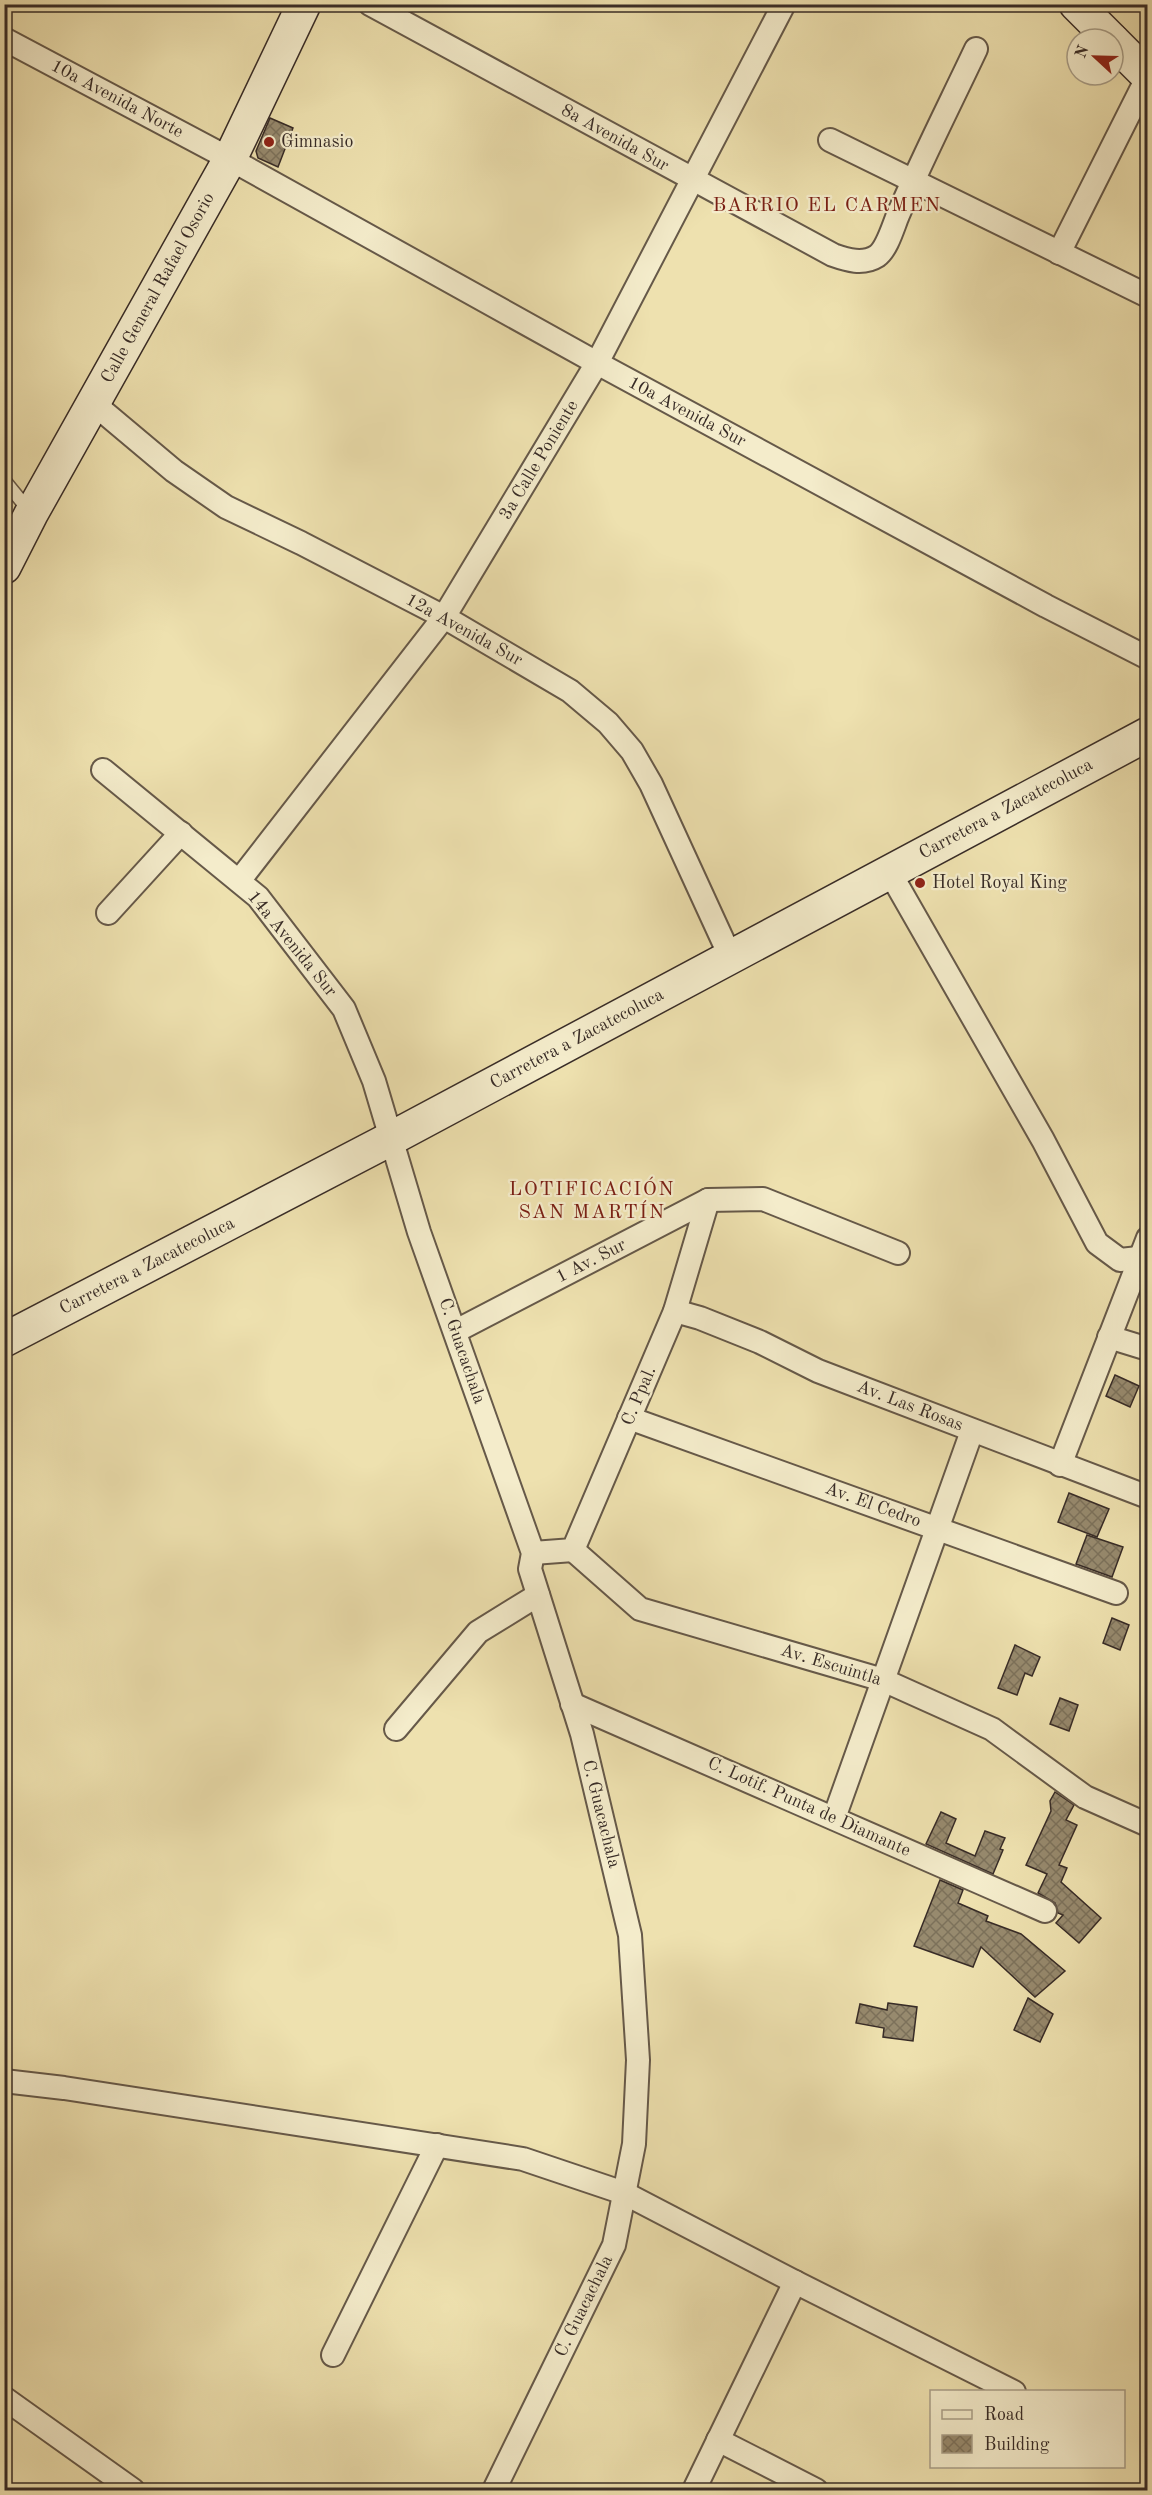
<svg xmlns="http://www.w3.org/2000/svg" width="1152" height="2495" font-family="'Old Standard TT',serif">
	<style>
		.building { fill: url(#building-cross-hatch); stroke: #382c27; stroke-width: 1.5 }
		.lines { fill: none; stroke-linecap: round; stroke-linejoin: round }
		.lane-casing { stroke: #665949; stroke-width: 15 }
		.street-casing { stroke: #665949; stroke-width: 26 }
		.secondary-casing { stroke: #382c27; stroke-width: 36 }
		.lane { stroke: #f4eccb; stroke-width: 12 }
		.street { stroke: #f4eccb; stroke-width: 22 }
		.secondary { stroke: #f4eccb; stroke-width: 33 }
		.poi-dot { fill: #8f2418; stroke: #f4eccb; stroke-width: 2 }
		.labels { text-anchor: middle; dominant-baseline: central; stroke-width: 4.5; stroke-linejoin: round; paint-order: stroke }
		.street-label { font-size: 18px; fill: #382c27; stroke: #f4eccb }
		.poi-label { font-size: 18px; fill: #382c27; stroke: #f4eccb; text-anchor: start }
		.neighbourhood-label { font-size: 20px; letter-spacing: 1.5px; fill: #7a1f14; stroke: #f4eccb }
	</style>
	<defs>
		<pattern id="building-cross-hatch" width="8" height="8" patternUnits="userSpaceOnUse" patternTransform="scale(1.5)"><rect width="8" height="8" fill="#978a6e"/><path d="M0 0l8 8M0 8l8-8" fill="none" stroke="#7c715a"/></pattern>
	</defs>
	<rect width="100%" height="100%" fill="#eee1af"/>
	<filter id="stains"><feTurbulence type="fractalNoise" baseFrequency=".00333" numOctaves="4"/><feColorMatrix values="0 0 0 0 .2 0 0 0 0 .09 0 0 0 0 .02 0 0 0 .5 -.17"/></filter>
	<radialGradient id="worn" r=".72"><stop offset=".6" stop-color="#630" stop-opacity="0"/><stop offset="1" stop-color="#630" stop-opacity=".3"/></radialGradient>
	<g class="building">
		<path d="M270 118 293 128 278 167 258 158 256 151Z"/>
		<path d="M1115 1375 1139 1386 1130 1407 1106 1396Z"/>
		<path d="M1069 1493 1109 1509 1097 1537 1058 1522Z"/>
		<path d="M1087 1535 1123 1547 1112 1577 1076 1564Z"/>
		<path d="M1112 1618 1129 1625 1120 1650 1103 1643Z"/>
		<path d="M1015 1645 1040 1657 1032 1676 1025 1673 1017 1695 998 1688Z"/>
		<path d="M1060 1698 1078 1705 1069 1731 1050 1724Z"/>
		<path d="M1055 1792 1074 1805 1066 1820 1077 1825 1059 1865 1067 1868 1061 1882 1101 1918 1079 1943 1056 1923 1063 1915 1058 1913 1055 1903 1038 1893 1047 1874 1026 1865 1051 1811 1050 1801Z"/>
		<path d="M941 1812 956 1819 946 1843 975 1856 985 1831 1005 1838 1000 1849 1003 1850 993 1874 926 1844Z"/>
		<path d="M940 1880 963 1890 958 1903 988 1916 986 1921 1021 1934 1065 1971 1035 1997 981 1947 973 1967 914 1946Z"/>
		<path d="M1028 1998 1053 2014 1040 2042 1014 2030Z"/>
		<path d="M888 2003 917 2007 913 2041 883 2037 884 2028 856 2023 860 2004 887 2010Z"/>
	</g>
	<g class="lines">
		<defs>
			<path id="lane" d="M4 480 31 513"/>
			<g id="street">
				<path d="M370 4 833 255C847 260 863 265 877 256 887 249 893 227 898 215 922 159 950 104 976 49"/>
				<path d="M4 39 230 159 597 363 1046 606 1148 658"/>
				<path d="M830 140 1148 296"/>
				<path d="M1059 253 1148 76"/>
				<path d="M93 403 174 471 226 507 301 543 444 617 570 691 608 723 632 751 651 784 730 956"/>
				<path d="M103 770 258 897 344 1009 374 1081 419 1232 533 1553 530 1569 582 1734 630 1935 638 2060 634 2144 614 2245 494 2490"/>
				<path d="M889 871 1043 1140 1097 1243 1120 1260 1148 1257"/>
				<path d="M239 881 444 617 597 363 784 4"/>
				<path d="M108 913 181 833"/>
				<path d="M675 1311 700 1318 760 1342 818 1371 1148 1497"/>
				<path d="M456 1331 708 1200 763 1199 898 1253"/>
				<path d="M1109 1337 1148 1349"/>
				<path d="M629 1418 1116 1593"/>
				<path d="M1060 1465 1148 1238"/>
				<path d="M573 1550 640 1609 883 1680 992 1729 1085 1797 1148 1825"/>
				<path d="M533 1553 573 1550 675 1311 708 1200"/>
				<path d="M572 1704 1045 1911"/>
				<path d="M396 1729 478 1632 538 1595"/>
				<path d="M834 1818 972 1431"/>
				<path d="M4 2081 64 2088 523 2159 624 2193 795 2282 1014 2392"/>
				<path d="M333 2355 437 2145"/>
				<path d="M4 2398 133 2490"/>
				<path d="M718 2440 816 2490"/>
				<path d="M694 2490 795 2282"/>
			</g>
			<g id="secondary">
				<path d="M1076 4 1111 39"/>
				<path d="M1113 41 1148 76"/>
				<path d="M4 567 31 514 230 159 304 4"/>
				<path d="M4 1340 392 1138 1148 734"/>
			</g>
		</defs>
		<use href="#lane" class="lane-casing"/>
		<use href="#street" class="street-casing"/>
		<use href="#secondary" class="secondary-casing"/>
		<use href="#lane" class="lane"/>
		<use href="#street" class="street"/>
		<use href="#secondary" class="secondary"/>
	</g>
	<g class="poi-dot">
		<circle cx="269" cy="142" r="6"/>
		<circle cx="920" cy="883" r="6"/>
	</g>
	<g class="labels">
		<g class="street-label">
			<text transform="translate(117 99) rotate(28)">10a Avenida Norte</text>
			<text transform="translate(615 138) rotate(29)">8a Avenida Sur</text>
			<text transform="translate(158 288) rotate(-61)">Calle General Rafael Osorio</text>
			<text transform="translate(687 412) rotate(28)">10a Avenida Sur</text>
			<text transform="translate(539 460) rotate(-59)">3a Calle Poniente</text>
			<text transform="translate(464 630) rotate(29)">12a Avenida Sur</text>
			<text transform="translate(1006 809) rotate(-28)">Carretera a Zacatecoluca</text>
			<text transform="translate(292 944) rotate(51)">14a Avenida Sur</text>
			<text transform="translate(577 1039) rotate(-28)">Carretera a Zacatecoluca</text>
			<text transform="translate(591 1261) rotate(-27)">1 Av. Sur</text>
			<text transform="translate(147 1266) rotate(-27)">Carretera a Zacatecoluca</text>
			<text transform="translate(462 1351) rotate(71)">C. Guacachala</text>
			<text transform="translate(639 1396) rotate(-67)">C. Ppal.</text>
			<text transform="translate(910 1406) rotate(21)">Av. Las Rosas</text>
			<text transform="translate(873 1505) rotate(20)">Av. El Cedro</text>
			<text transform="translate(831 1665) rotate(17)">Av. Escuintla</text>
			<text transform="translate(809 1807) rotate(24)">C. Lotif. Punta de Diamante</text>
			<text transform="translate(601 1814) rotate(76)">C. Guacachala</text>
			<text transform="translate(584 2306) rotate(-64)">C. Guacachala</text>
		</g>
		<g class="poi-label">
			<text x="281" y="142">Gimnasio</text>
			<text x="932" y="883">Hotel Royal King</text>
		</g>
		<g class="neighbourhood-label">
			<text x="827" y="206">BARRIO EL CARMEN</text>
			<text x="592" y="1190">LOTIFICACIÓN<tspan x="592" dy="23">SAN MARTÍN</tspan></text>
		</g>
	</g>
	<rect width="1152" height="2495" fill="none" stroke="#eee1af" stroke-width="24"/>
	<rect x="6" y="6" width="1140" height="2483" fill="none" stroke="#382c27" stroke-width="3"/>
	<rect x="12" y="12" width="1128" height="2471" fill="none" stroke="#382c27" stroke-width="1.5"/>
	<rect x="930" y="2390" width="195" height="78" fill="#f4eccb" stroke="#a99f89" stroke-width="1.5"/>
	<rect x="942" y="2410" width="30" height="9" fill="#f4eccb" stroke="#a99f89" stroke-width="1.5"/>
	<text x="984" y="2420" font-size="18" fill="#382c27">Road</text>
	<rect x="942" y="2435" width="30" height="18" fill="url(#building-cross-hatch)" stroke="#a99f89" stroke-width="1.5"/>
	<text x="984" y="2450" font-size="18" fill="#382c27">Building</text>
	<g transform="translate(1095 57) rotate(292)"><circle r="28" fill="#f4eccb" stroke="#a99f89" stroke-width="1.5"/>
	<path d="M0-4.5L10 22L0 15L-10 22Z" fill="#8f2418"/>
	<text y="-9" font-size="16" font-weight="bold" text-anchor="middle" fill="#382c27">N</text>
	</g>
	<rect width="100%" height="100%" filter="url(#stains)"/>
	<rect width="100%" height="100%" fill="url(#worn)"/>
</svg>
